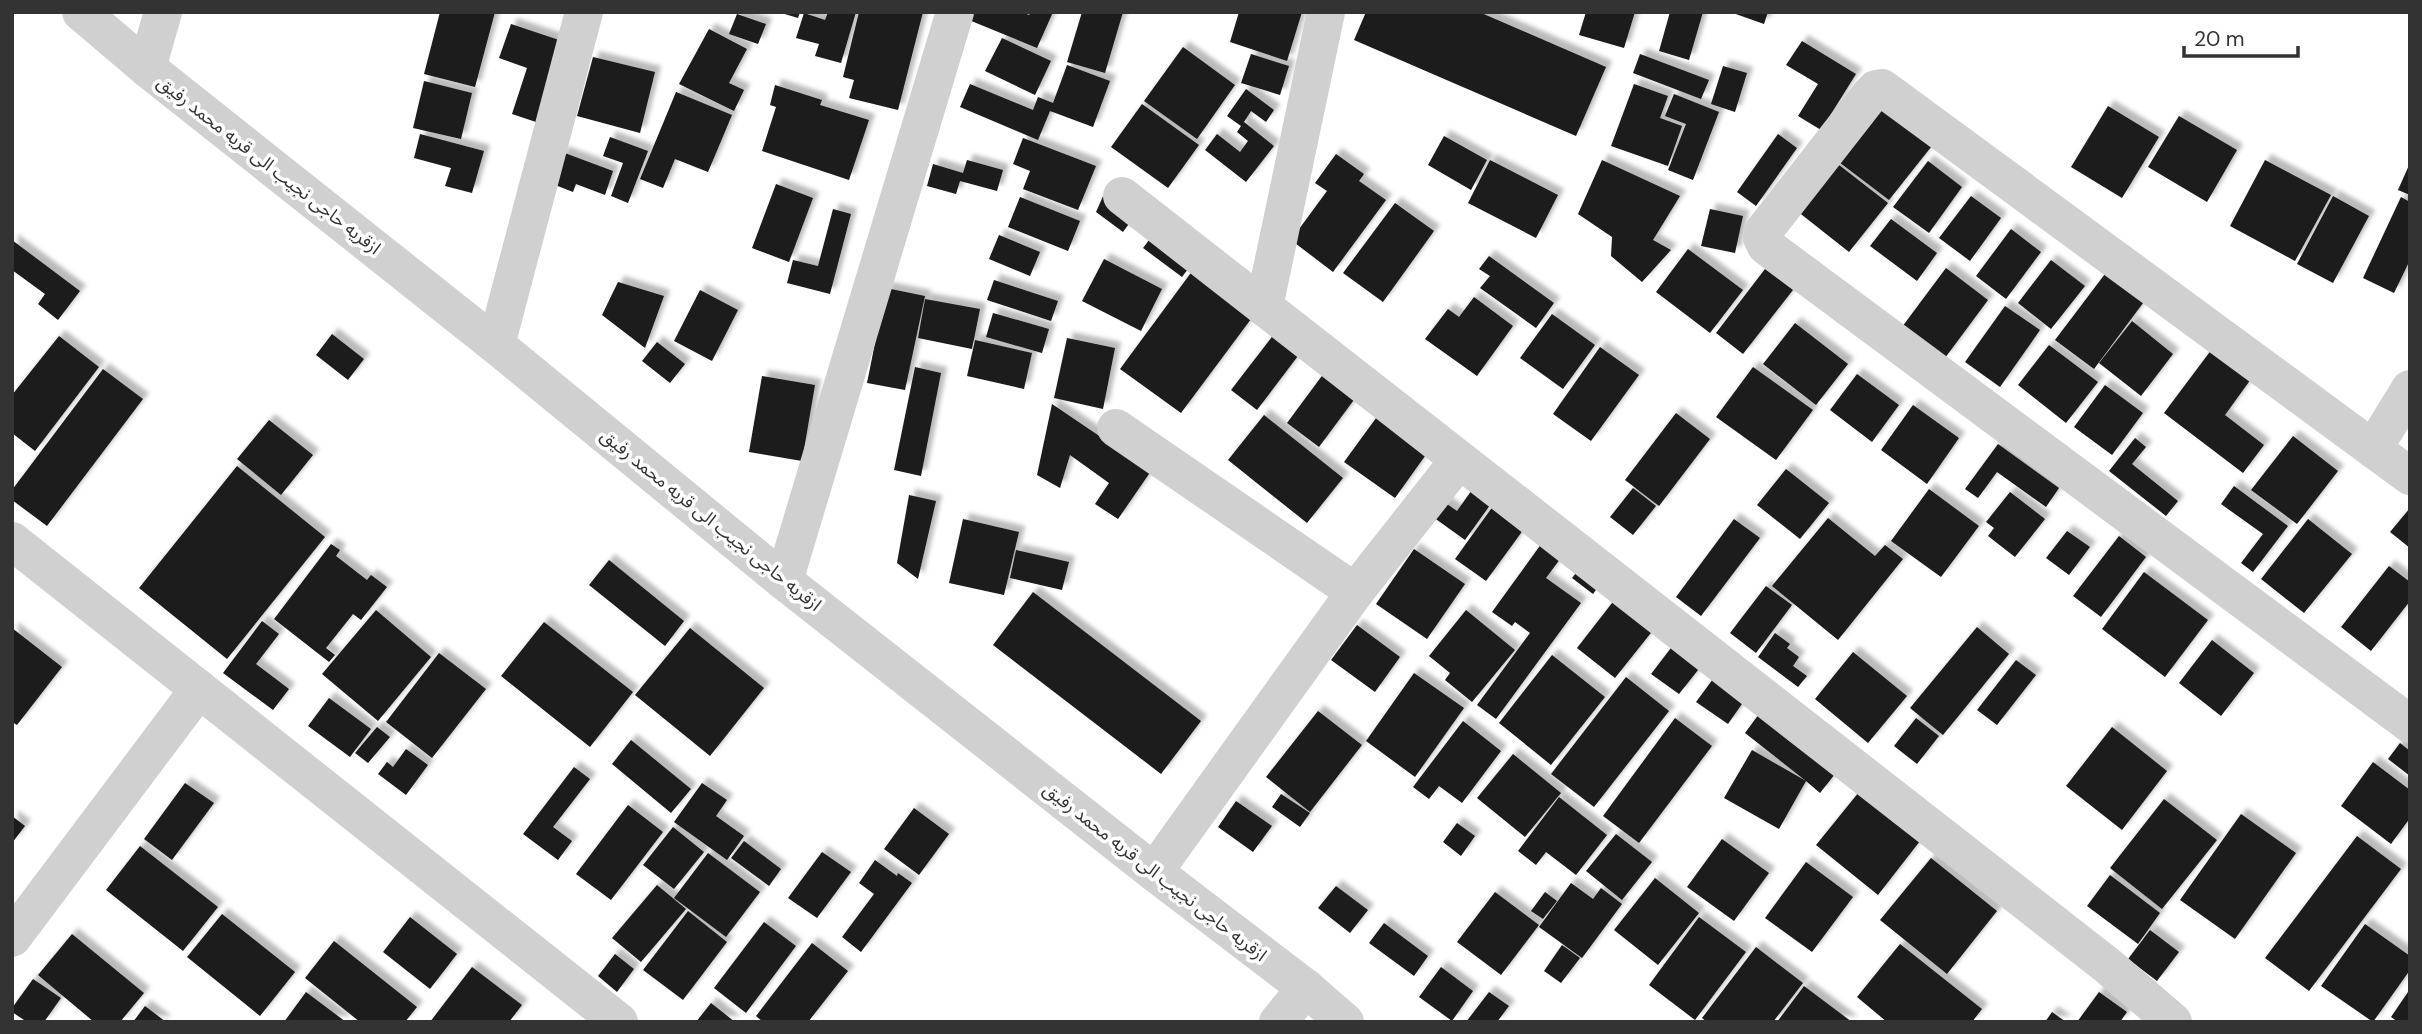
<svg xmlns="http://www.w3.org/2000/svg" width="2422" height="1034" font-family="'DM Sans','Noto Sans Arabic',sans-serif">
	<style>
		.building { fill: #1a1a1a; filter: url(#shadow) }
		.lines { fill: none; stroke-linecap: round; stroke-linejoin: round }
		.minor { stroke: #d0d0d0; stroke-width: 38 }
		.tertiary { stroke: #d0d0d0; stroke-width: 38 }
		.labels { text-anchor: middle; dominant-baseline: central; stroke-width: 7; stroke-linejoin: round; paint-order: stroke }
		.street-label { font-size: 18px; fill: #333; stroke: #fff }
	</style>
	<defs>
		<filter id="shadow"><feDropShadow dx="6" dy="-6" stdDeviation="2" flood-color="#0004"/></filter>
	</defs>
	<rect width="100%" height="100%" fill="#fff"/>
	<g class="building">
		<path d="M440 12H495L475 87 424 74Z"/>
		<path d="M778 12H800L798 18Z"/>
		<path d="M828 12H856L841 63 815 56 819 44 796 38 804 13 825 20Z"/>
		<path d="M859 12H923L898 110 849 98 854 80 843 77Z"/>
		<path d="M967 12H1022L1029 15 1031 12H1053L1037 48 964 18Z"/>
		<path d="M1082 12H1123L1105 73 1067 62Z"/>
		<path d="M1239 12H1302L1287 61 1230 42Z"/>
		<path d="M1366 12H1479L1606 67 1576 136 1354 40Z"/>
		<path d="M1586 12H1635L1624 48 1579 35Z"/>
		<path d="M1670 12H1703L1689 60 1659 51Z"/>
		<path d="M1730 12H1768L1764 24Z"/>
		<path d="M737 14 766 24 758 44 729 34Z"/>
		<path d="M511 24 565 42 539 123 512 114 527 68 499 58Z"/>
		<path d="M709 29 747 49 729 83 744 90 734 111 679 84Z"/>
		<path d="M1002 38 1051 61 1035 95 985 71Z"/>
		<path d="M1802 41 1856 74 1821 130 1798 116 1818 84 1786 65Z"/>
		<path d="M1183 47 1235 85 1197 139 1144 101Z"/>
		<path d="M1251 54 1289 66 1280 95 1241 83Z"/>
		<path d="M1640 54 1709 80 1701 99 1633 73Z"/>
		<path d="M593 57 655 72 640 133 577 116Z"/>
		<path d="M1067 65 1110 81 1093 127 1050 111 1038 140 960 107 970 84 1033 110 1038 97 1053 103Z"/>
		<path d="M1723 66 1747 73 1735 112 1711 104Z"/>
		<path d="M424 81 472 93 461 139 413 128Z"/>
		<path d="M1634 84 1668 96 1660 118 1682 126 1668 166 1611 146Z"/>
		<path d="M775 85 822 100 820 105 869 120 849 180 762 151 776 107 770 105Z"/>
		<path d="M1246 89 1274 110 1266 122 1251 111 1244 122 1274 146 1246 182 1205 150 1217 134 1240 152 1248 141 1237 132 1241 126 1227 116Z"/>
		<path d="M676 92 732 115 708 172 675 159 663 188 640 179Z"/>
		<path d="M1674 94 1719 112 1693 180 1668 170 1686 124 1665 116Z"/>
		<path d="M1877 97 1935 142 1889 200 1831 156Z"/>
		<path d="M1142 104 1199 145 1168 188 1111 147Z"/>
		<path d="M2108 106 2159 137 2122 198 2071 167Z"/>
		<path d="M2179 116 2237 150 2207 202 2148 167Z"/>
		<path d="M420 134 484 151 472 193 445 186 451 168 414 158Z"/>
		<path d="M1778 134 1797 148 1756 206 1737 192Z"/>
		<path d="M1444 136 1487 160 1471 190 1428 165Z"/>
		<path d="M610 137 648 151 628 203 611 196 623 163 603 156Z"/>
		<path d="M1023 138 1096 166 1078 210 1023 189 1030 171 1013 164Z"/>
		<path d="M562 152 613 171 605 195 576 184 573 192 550 183Z"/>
		<path d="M1336 154 1364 174 1359 181 1386 200 1333 272 1291 240 1327 191 1315 183Z"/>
		<path d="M1830 158 1888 203 1849 252 1792 207Z"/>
		<path d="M967 160 1003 170 997 191 960 181 956 194 927 186 933 164 963 173Z"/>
		<path d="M1490 160 1558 195 1536 238 1468 203Z"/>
		<path d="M1602 160 1680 196 1653 240 1671 250 1642 282 1611 256 1612 237 1578 214Z"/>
		<path d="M2265 160 2331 195 2295 261 2230 226Z"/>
		<path d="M1928 161 1962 187 1929 233 1893 207Z"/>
		<path d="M2410 163V195L2398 190Z"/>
		<path d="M776 184 813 198 789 262 752 248Z"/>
		<path d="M1104 194 1133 218 1123 232 1096 212Z"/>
		<path d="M1971 196 2001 218 1970 261 1939 238Z"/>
		<path d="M2333 196 2369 216 2333 283 2297 264Z"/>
		<path d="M1020 197 1080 221 1068 251 1008 227Z"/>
		<path d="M2401 197 2410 202V260L2394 293 2363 278Z"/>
		<path d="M1395 203 1434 231 1383 302 1343 273Z"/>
		<path d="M833 209 851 214 830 294 787 283 793 260 818 266Z"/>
		<path d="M1710 209 1743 216 1735 253 1701 246Z"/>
		<path d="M1891 219 1937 253 1917 281 1870 246Z"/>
		<path d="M2011 229 2041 252 2006 299 1976 276Z"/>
		<path d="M1155 232 1194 261 1182 277 1143 248Z"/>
		<path d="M999 235 1040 252 1030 276 989 259Z"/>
		<path d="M12 240 80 291 58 320 38 304 45 294 12 270Z"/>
		<path d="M1688 249 1743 290 1710 333 1656 292Z"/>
		<path d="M1489 256 1554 303 1536 328 1480 288 1490 276 1479 269Z"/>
		<path d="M1104 259 1162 289 1141 331 1082 301Z"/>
		<path d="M2051 260 2085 286 2051 329 2018 303Z"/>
		<path d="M1946 268 1988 300 1945 358 1902 327Z"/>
		<path d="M1765 269 1793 290 1743 354 1716 333Z"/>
		<path d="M1193 270 1254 315 1181 413 1120 369Z"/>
		<path d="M2108 270 2146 299 2094 369 2055 340Z"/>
		<path d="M994 280 1058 301 1051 321 987 300Z"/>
		<path d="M618 282 664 296 645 348 602 315Z"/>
		<path d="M886 288 925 296 905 390 867 383Z"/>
		<path d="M700 290 738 310 712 361 674 341Z"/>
		<path d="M1474 297 1513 326 1477 376 1425 339 1448 309 1459 317Z"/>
		<path d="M925 299 980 309 972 349 918 338Z"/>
		<path d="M2005 306 2040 330 2000 387 1965 362Z"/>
		<path d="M993 313 1049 329 1042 353 986 337Z"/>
		<path d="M1552 314 1595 345 1563 389 1520 358Z"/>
		<path d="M2132 321 2173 354 2141 396 2099 363Z"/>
		<path d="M1795 323 1848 364 1816 405 1763 364Z"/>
		<path d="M1278 329 1304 348 1257 410 1231 390Z"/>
		<path d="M332 334 364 359 348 380 316 355Z"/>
		<path d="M59 336 99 367 35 451 12 433V395Z"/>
		<path d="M1067 338 1115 348 1103 409 1054 398Z"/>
		<path d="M975 340 1032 353 1024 389 967 376Z"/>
		<path d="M657 342 685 364 670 383 642 361Z"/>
		<path d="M2049 345 2098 382 2066 423 2018 385Z"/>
		<path d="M1600 347 1639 375 1591 441 1553 414Z"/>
		<path d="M2212 349 2251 379 2225 415 2264 445 2243 473 2164 413Z"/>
		<path d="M1330 365 1362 389 1319 447 1287 423Z"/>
		<path d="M915 367 941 373 921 476 894 470Z"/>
		<path d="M1753 367 1813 410 1776 460 1716 417Z"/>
		<path d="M103 369 143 399 47 526 12 500V490Z"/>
		<path d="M1857 374 1899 405 1872 442 1830 410Z"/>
		<path d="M762 376 815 385 802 461 749 452Z"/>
		<path d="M2105 385 2143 413 2112 455 2074 427Z"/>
		<path d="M1052 404 1151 471 1118 519 1095 504 1109 483 1070 455 1060 488 1037 475Z"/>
		<path d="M1913 405 1959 438 1927 484 1881 450Z"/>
		<path d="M1676 413 1710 439 1659 506 1625 480Z"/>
		<path d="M1379 414 1430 449 1395 498 1344 462Z"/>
		<path d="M1264 415 1343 478 1307 523 1228 460Z"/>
		<path d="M269 420 313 455 281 495 237 459Z"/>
		<path d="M2293 436 2338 471 2297 524 2251 490Z"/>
		<path d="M2135 438 2146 447 2132 464 2178 501 2166 516 2109 471Z"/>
		<path d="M1998 444 2059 488 2046 507 1997 472 1978 498 1965 489Z"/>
		<path d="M237 466 325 537 227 659 139 588Z"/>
		<path d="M1786 469 1829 503 1800 539 1757 505Z"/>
		<path d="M1479 480 1498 494 1465 540 1433 517 1444 502 1457 511Z"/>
		<path d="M2234 486 2288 526 2253 572 2241 563 2263 534 2221 504Z"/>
		<path d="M1633 488 1656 506 1633 535 1610 517Z"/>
		<path d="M1929 489 1979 526 1941 577 1891 541Z"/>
		<path d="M2010 492 2045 519 2015 557 1988 536 1994 528 1986 522Z"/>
		<path d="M909 495 936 501 918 579 897 563Z"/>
		<path d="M1501 495 1532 518 1486 581 1455 559Z"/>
		<path d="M2410 508V548L2390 532Z"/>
		<path d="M1828 518 1875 556 1885 545 1903 559 1838 640 1772 586Z"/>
		<path d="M963 519 1019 532 1004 595 949 583Z"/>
		<path d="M1734 519 1760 538 1701 616 1676 597Z"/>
		<path d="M2308 519 2352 554 2304 613 2261 579Z"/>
		<path d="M2067 531 2090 547 2069 575 2046 558Z"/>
		<path d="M1547 536 1566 551 1546 578 1581 603 1496 719 1477 705 1530 633 1515 622 1512 626 1492 612Z"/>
		<path d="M2119 536 2146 557 2101 617 2073 596Z"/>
		<path d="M331 544 340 550 336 556 367 580 371 575 387 587 361 620 353 614 326 648 335 655 329 662 274 619Z"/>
		<path d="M1414 549 1465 584 1427 639 1376 604Z"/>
		<path d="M1016 550 1069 562 1062 590 1010 578Z"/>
		<path d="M609 560 684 621 665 646 589 585Z"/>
		<path d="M1583 564 1604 579 1593 594 1572 578Z"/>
		<path d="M2389 566 2410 582V601L2371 651 2341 627Z"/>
		<path d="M2144 572 2208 620 2165 677 2102 629Z"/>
		<path d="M1766 586 1792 605 1756 653 1730 633Z"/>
		<path d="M1033 592 1201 721 1161 774 993 645Z"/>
		<path d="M1619 594 1658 624 1615 678 1577 648Z"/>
		<path d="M376 610 431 657 378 721 322 674Z"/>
		<path d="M1466 610 1515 650 1472 702 1445 680 1450 673 1429 656Z"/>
		<path d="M262 621 279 634 256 664 289 689 273 710 223 673Z"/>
		<path d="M544 622 633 692 590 747 501 676Z"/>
		<path d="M1357 625 1400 657 1375 692 1331 660Z"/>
		<path d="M1977 627 2009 654 1943 735 1910 708Z"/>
		<path d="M12 628 62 667 17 725 12 722Z"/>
		<path d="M690 628 764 688 710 756 635 695Z"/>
		<path d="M1775 633 1790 644 1787 648 1799 657 1793 666 1807 676 1798 687 1758 657Z"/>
		<path d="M2212 640 2254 673 2221 716 2179 683Z"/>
		<path d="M1674 644 1702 665 1679 694 1651 674Z"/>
		<path d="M1853 652 1907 696 1868 743 1815 699Z"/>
		<path d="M439 653 486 689 432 758 386 722Z"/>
		<path d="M1552 655 1605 697 1551 765 1499 723Z"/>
		<path d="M2016 660 2036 675 1997 725 1977 710Z"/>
		<path d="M1414 673 1464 708 1415 777 1366 741Z"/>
		<path d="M1626 677 1669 711 1594 807 1551 774Z"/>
		<path d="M1713 679 1744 701 1728 724 1696 702Z"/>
		<path d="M329 698 371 729 350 757 308 726Z"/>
		<path d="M1318 711 1362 745 1310 812 1266 777Z"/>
		<path d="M1759 714 1835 774 1820 793 1806 781 1779 829 1724 798 1752 750 1806 781 1745 733Z"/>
		<path d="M1675 718 1712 746 1639 843 1603 816Z"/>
		<path d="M1916 718 1939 736 1917 764 1894 746Z"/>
		<path d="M1463 721 1501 751 1462 803 1439 786 1429 799 1413 787Z"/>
		<path d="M377 727 390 737 368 763 355 753Z"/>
		<path d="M2112 727 2167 771 2122 830 2066 786Z"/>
		<path d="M631 740 691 789 671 813 612 764Z"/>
		<path d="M2400 743 2410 751V776L2388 759Z"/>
		<path d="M406 749 428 765 406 795 378 774 387 762 393 767Z"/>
		<path d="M1513 754 1561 793 1525 837 1477 798Z"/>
		<path d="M2373 762 2410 790V818L2391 844 2341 806Z"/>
		<path d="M574 767 590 779 553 827 572 841 558 860 523 834Z"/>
		<path d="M185 783 214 803 172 860 144 839Z"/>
		<path d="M702 783 727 800 716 816 744 836 727 860 674 822Z"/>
		<path d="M1859 792 1920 841 1878 895 1816 845Z"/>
		<path d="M1281 794 1310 813 1300 827 1272 807Z"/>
		<path d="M1559 797 1607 835 1576 875 1546 852 1536 865 1518 851Z"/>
		<path d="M2164 799 2217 840 2162 909 2110 868Z"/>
		<path d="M1236 801 1272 826 1253 852 1218 827Z"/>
		<path d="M628 805 663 832 611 900 576 874Z"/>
		<path d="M914 808 949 834 919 875 884 849Z"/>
		<path d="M2241 814 2296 853 2235 939 2180 900Z"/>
		<path d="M12 816 25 826 12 843Z"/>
		<path d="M1457 823 1475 836 1461 856 1443 842Z"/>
		<path d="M673 827 704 852 674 889 643 865Z"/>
		<path d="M1616 834 1652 862 1622 900 1586 871Z"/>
		<path d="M2357 836 2401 869 2309 991 2265 958Z"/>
		<path d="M1722 839 1769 873 1734 921 1687 887Z"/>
		<path d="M744 841 781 869 769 886 731 858Z"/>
		<path d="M140 846 218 907 183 951 106 890Z"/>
		<path d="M822 852 851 872 817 918 788 898Z"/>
		<path d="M708 853 760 892 726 937 674 898Z"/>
		<path d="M1931 858 1997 911 1947 974 1880 920Z"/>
		<path d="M875 860 897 876 898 873 912 883 861 952 842 937 874 894 859 883Z"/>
		<path d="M1806 862 1853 897 1812 952 1765 918Z"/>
		<path d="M2110 875 2160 913 2138 944 2087 906Z"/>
		<path d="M1655 878 1699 913 1658 965 1614 930Z"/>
		<path d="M1571 883 1593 899 1601 888 1622 904 1582 958 1539 927Z"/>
		<path d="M657 885 686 909 641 962 612 938Z"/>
		<path d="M1336 886 1368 910 1350 933 1318 908Z"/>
		<path d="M1495 892 1539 925 1501 975 1457 942Z"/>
		<path d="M1545 892 1557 901 1543 919 1531 911Z"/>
		<path d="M688 911 727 942 683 1000 643 970Z"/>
		<path d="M222 914 295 972 260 1016 187 957Z"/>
		<path d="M410 917 457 954 430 989 383 952Z"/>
		<path d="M1699 917 1746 952 1695 1020 1649 985Z"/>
		<path d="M764 922 796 946 746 1013 714 988Z"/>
		<path d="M1384 923 1428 956 1414 976 1369 943Z"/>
		<path d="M2365 924 2410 956V970L2373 1022 2321 986Z"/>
		<path d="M2150 930 2179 952 2157 981 2128 959Z"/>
		<path d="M72 934 144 993 120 1022H94L38 975Z"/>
		<path d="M334 941 417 1007 405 1022H360L305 978Z"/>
		<path d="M812 943 848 971 808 1022H763L756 1016Z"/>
		<path d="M1900 944 1982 1009 1972 1022H1887L1857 997Z"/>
		<path d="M1562 945 1580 958 1561 983 1544 971Z"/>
		<path d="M1756 947 1803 983 1773 1022H1707L1702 1018Z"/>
		<path d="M615 954 634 969 617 992 598 976Z"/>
		<path d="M472 967 522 1005 509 1022H430Z"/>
		<path d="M1441 967 1473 991 1452 1021 1419 997Z"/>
		<path d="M33 979 61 998 44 1022H27L12 1012V1008Z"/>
		<path d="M1804 986 1852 1022H1777Z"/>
		<path d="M2410 989V1022H2398L2391 1017Z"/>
		<path d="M306 992 346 1022H284Z"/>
		<path d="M1489 992 1509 1006 1497 1022H1466Z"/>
		<path d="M2099 992 2127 1012 2120 1022H2077Z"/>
		<path d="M711 1003 735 1022H696Z"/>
		<path d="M145 1006 166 1022H133Z"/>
		<path d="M2052 1012 2066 1022H2045Z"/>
	</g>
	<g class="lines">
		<g class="minor">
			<path d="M147 68 163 12"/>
			<path d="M1122 196 2108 966 2173 1022"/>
			<path d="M1264 307 1326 12"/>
			<path d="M496 345 584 12"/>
			<path d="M1116 428 1355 592"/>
			<path d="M2373 449 2410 389"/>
			<path d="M2410 476 1882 88 1876 89 1870 95 1763 232 1762 238 1766 246 2410 724"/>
			<path d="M12 541 619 1022"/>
			<path d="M784 581 955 12"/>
			<path d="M1154 872 1355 592 1459 460"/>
			<path d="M12 938 199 689"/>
			<path d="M1278 1022 1306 988"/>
		</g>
		<path class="tertiary" d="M81 12 147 68 496 345 784 581 1154 872 1306 988 1345 1022"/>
	</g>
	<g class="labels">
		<g class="street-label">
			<text transform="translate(269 165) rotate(38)">ازقریه حاجی نجیب الی قریه محمد رفیق</text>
			<text transform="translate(711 520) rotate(39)">ازقریه حاجی نجیب الی قریه محمد رفیق</text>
			<text transform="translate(1155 872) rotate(38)">ازقریه حاجی نجیب الی قریه محمد رفیق</text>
		</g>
	</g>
	<rect width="2422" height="1034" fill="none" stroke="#333333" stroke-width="28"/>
	<path d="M2184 46v10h114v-10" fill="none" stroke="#333333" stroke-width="3.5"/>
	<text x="2194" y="46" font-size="21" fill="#333333" stroke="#ffffff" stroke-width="5" paint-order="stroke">20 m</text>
</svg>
